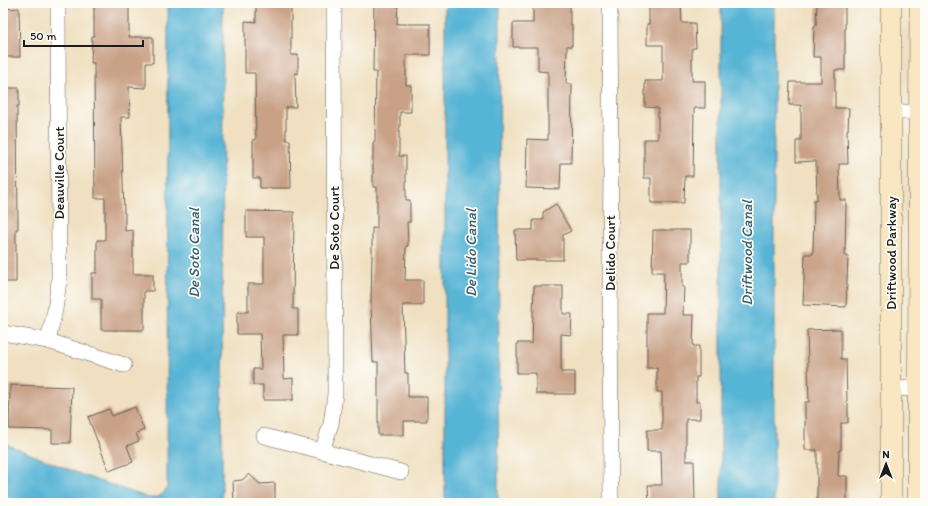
<svg xmlns="http://www.w3.org/2000/svg" width="928" height="506" font-family="Itim,sans-serif">
	<style>
		.water { fill: #57b4d5; stroke: #3a6878 }
		.building { fill: #c9a187 }
		.lines { fill: none; stroke-linecap: round; stroke-linejoin: round }
		.street-casing { stroke: #666156; stroke-width: 16 }
		.secondary-casing { stroke: #666156; stroke-width: 22 }
		.street { stroke: #fff; stroke-width: 15 }
		.secondary { stroke: #f9e7c3; stroke-width: 21 }
		.labels { text-anchor: middle; dominant-baseline: central; stroke-width: 3.5; stroke-linejoin: round; paint-order: stroke }
		.street-label { font-size: 14px; fill: #1c1c1c; stroke: #fdfcf7 }
		.water-label { font-size: 15px; font-style: italic; fill: #37606f; stroke: #fdfcf7 }
	</style>
	<rect width="100%" height="100%" fill="#fdfcf7"/>
	<filter id="ink" filterUnits="userSpaceOnUse"><feTurbulence type="fractalNoise" baseFrequency=".025" numOctaves="2"/><feDisplacementMap in="SourceGraphic" scale="8" xChannelSelector="R" yChannelSelector="G"/><feConvolveMatrix kernelMatrix="1 2 1 2 8 2 1 2 1" color-interpolation-filters="sRGB"/></filter>
	<filter id="wash" filterUnits="userSpaceOnUse"><feTurbulence type="fractalNoise" baseFrequency=".012" numOctaves="4" result="noise"/><feDisplacementMap in="SourceGraphic" scale="16" xChannelSelector="R" yChannelSelector="G"/><feGaussianBlur stdDeviation="0.9" result="paint"/><feColorMatrix in="noise" values="0 0 0 0 0 0 0 0 0 0 0 0 0 0 0 0 0 1.4 0 .05"/><feComposite in="paint" operator="in"/></filter>
	<g filter="url(#wash)">
		<rect width="100%" height="100%" fill="#f0e0c1"/>
		<g class="water">
			<path d="M168 3H223L222 503H3V443L85 476 149 498C157 498 164 496 167 487Z"/>
			<path d="M445 3H500L498 503H445Z"/>
			<rect x="721" y="3" width="53" height="500"/>
		</g>
		<g id="blocks">
			<g class="building">
				<path d="M94 3H129V37H153V63H146V88L129 87 130 117H121L124 213H125V231L133 230V274H153V291H144V330H101V299H92V273H97V240H105V198H95L94 63H91L92 36H94Z"/>
				<path d="M256 3H291V55H298V74L295 73 296 107H286V140H290L291 188H260V178H253V140H256L255 73H245V21L256 22Z"/>
				<path d="M374 3H398L397 24H430V55H406V85H411V112H400V128H399V156H406V200H410V222H407L408 246H406L405 280H423V305H403L405 373H408V397H427V421H404V435H378V362H373L371 304 372 256V228H377V187H373V142H375L376 72H373Z"/>
				<path d="M533 3H570V24H572V46H567L566 84H572L571 163H561L560 189 526 188 527 139 548 140V72L538 71V47H513V23H533Z"/>
				<path d="M649 3H681L682 23H695L696 48H692V81H705V108H694L693 176H685L684 203H651V178H644V139H658V108L645 107V81H663V45H647V24H649Z"/>
				<path d="M817 3H845V70H835V108H849L848 130H847L848 164H839L840 200H846L845 256H848L846 307 803 305 805 254H813L814 200H817L816 161 796 162V141H801V105H789L790 82H821V57H813L814 26H816Z"/>
				<path d="M19 8 20 57H3V9Z"/>
				<path d="M3 88H19V106H17L18 229H16V282H3Z"/>
				<path d="M556 204 571 231 563 235V260H516L515 230H533V220H543V212Z"/>
				<path d="M246 211 294 212 293 309H298V335H283L284 379 293 378V400H263V385H253V369H261L260 334H237V312H248V284H264V237H246Z"/>
				<path d="M653 230H690V262H682V287H684L683 315H694L693 346H699V377H696V402H700V419H686V461H694L695 503H649L648 485H662L661 451H647V430H662V392H657V368H647V313H663L664 272H652Z"/>
				<path d="M534 286H563V314H572L571 335 561 334V372H575V394H536V373H517V343H532Z"/>
				<path d="M841 329V359H846L847 403H848V423H841V450H839L838 476H847V503H817V450H805V402H809L807 330Z"/>
				<path d="M10 385 72 387 70 443H52V430L9 429Z"/>
				<path d="M135 407 144 430 136 433 139 441 127 446 133 462 109 471 88 417 109 409 112 416Z"/>
				<path d="M249 474 260 484 275 483V503H234L233 481 242 480Z"/>
			</g>
		</g>
	</g>
	<g filter="url(#ink)">
		<use href="#blocks" fill-opacity="0" stroke="#666156" stroke-width="1"/>
		<g class="lines">
			<defs>
				<g id="street">
					<path d="M610 3 611 177 610 251 611 503"/>
					<path d="M891 112H925"/>
					<path d="M3 333 48 341 124 365"/>
					<path d="M48 341 55 310 59 281 58 3"/>
					<path d="M891 389 925 388"/>
					<path d="M264 436 401 472"/>
					<path d="M322 451 331 424 333 410 335 394 334 3"/>
				</g>
				<g id="secondary">
					<path d="M891 503V3"/>
					<path d="M918 503 920 3"/>
				</g>
			</defs>
			<use href="#street" class="street-casing"/>
			<use href="#secondary" class="secondary-casing"/>
			<use href="#street" class="street"/>
			<use href="#secondary" class="secondary"/>
		</g>
	</g>
	<g class="labels">
		<g class="street-label">
			<text transform="translate(59 173) rotate(-90)">Deauville Court</text>
			<text transform="translate(334 228) rotate(-90)">De Soto Court</text>
			<text transform="translate(610 253) rotate(-90)">Delido Court</text>
			<text transform="translate(891 253) rotate(-90)">Driftwood Parkway</text>
		</g>
		<g class="water-label">
			<text transform="translate(194 253) rotate(-90)">De Soto Canal</text>
			<text transform="translate(471 253) rotate(-90)">De Lido Canal</text>
			<text transform="translate(747 253) rotate(-90)">Driftwood Canal</text>
		</g>
	</g>
	<rect width="928" height="506" fill="none" stroke="#fdfcf7" stroke-width="16"/>
	<g transform="translate(886 464)" stroke="#fdfcf7" stroke-width="3" paint-order="stroke">
	<path d="M0-3L7 15L0 10L-7 15Z" fill="#1c1c1c"/>
	<text y="-6" font-size="11" font-weight="bold" text-anchor="middle" fill="#1c1c1c">N</text>
	</g>
	<path d="M24 40v6h119v-6" fill="none" stroke="#1c1c1c" stroke-width="2"/>
	<text x="30" y="40" font-size="12" fill="#1c1c1c" stroke="#fdfcf7" stroke-width="3" paint-order="stroke">50 m</text>
</svg>
